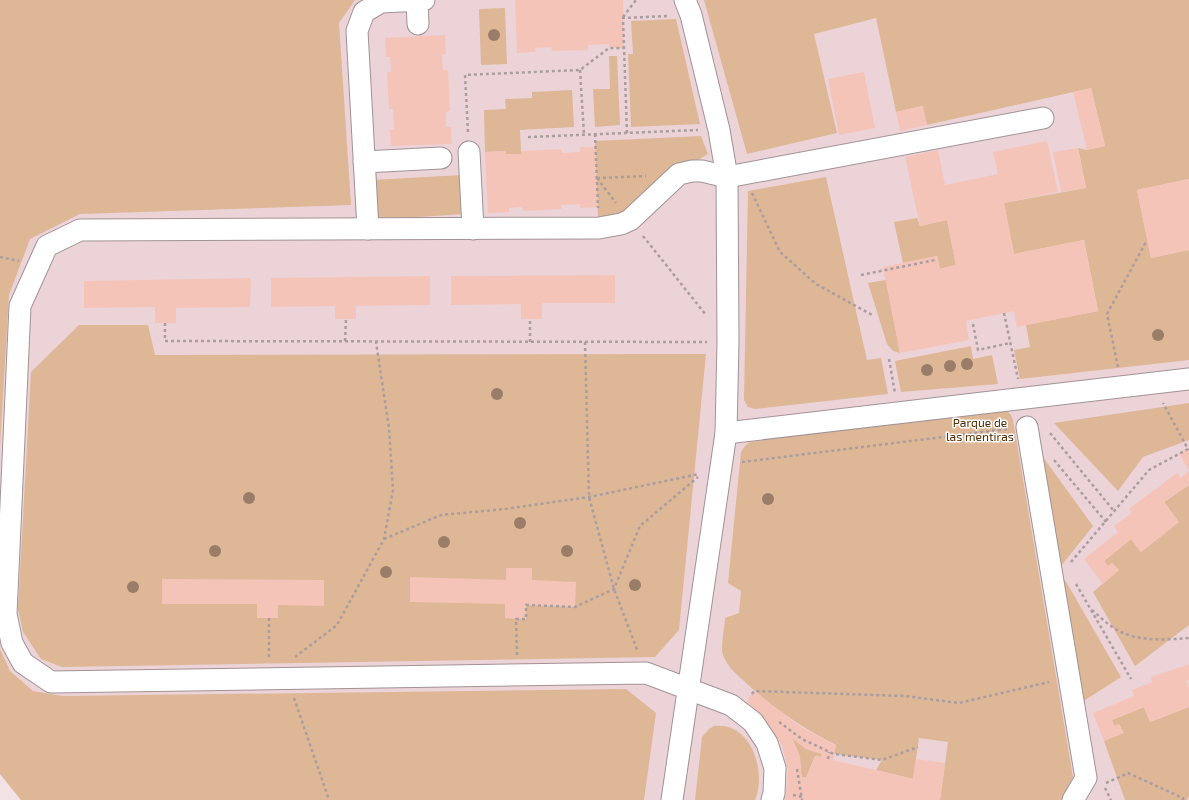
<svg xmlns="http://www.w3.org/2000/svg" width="1189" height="800" font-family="'Exo 2',sans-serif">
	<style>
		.built { fill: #ecd3d8 }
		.green { fill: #deb797 }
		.building { fill: #f5c4b9; fill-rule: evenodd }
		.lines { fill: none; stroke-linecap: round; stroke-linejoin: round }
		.minor-casing { stroke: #a29295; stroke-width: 23 }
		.path { stroke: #aa9da0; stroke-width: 2.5; stroke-dasharray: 3 3; stroke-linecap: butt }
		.minor { stroke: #fff; stroke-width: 21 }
		.tree { fill: #9a7d68 }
		.labels { text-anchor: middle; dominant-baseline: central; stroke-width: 3; stroke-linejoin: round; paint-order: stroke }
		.park-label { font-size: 12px; fill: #522b01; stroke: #fff }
	</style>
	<rect width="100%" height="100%" fill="#f2e1e5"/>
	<path class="built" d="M0 0H1189V800H21L0 774Z"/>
	<g class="green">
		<path d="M0 0H355L339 23 351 205 80 214 30 239 9 295 0 447Z"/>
		<path d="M704 0H1189V179L1137 190 1151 258 1189 250V360L1020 379 1014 350 1030 347 1026 325 1098 311 1084 240 1014 254 1004 203 1086 188 1078 148 1087 150 1105 146 1091 88 927 125 922 106 896 112 876 18 814 34 837 133 747 154Z"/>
		<path d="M505 8 507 64 481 65 479 9Z"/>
		<path d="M676 19 700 124 631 127 628 54H633L631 21Z"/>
		<path d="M609 56H617L620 125 595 127 593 89H610Z"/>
		<path d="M572 90 574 127 520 130 521 151 522 154H506V151L485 152 484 110 506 109 505 99 532 98V92Z"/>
		<path d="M701 136 708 154 693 163 619 218 598 220 595 141Z"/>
		<path d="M462 175 464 214 374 220 372 180Z"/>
		<path d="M826 177 867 360 881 358 888 394 755 409 748 407 744 400 748 191Z"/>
		<path d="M917 218 920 226 947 220 956 265 940 269 937 256 903 263 894 222Z"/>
		<path d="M886 280 900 353 893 351 887 344 868 283Z"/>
		<path d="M79 325H148L155 355 706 354 679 630 655 657 62 667 41 659 23 632 18 609 31 372Z"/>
		<path d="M971 346 973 359 992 355 998 384 901 392 895 361Z"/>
		<path d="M1189 403V440L1143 457 1118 491 1054 423Z"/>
		<path d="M1007 411 1011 415 1013 420 1073 777 1061 800H940L948 742 919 738 913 779 876 770 882 760 834 754 836 745C802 728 771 707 744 681 735 673 727 666 723 655 720 647 725 627 725 618L739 613 741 591 728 583 741 452 745 446 750 442Z"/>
		<path d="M1037 449 1093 526 1057 571Z"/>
		<path d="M1189 485V625L1135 666 1093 592 1119 570 1112 563 1108 566 1104 561 1131 539 1141 552 1179 522 1164 502Z"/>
		<path d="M1065 580 1121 677 1079 704 1059 585Z"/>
		<path d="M0 649 10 671 33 691 63 696 626 689 656 713 644 800H21L0 774Z"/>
		<path d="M1144 707 1150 722 1189 707V796L1187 800H1125L1104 741 1123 733 1119 724 1114 726 1112 720Z"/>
		<path d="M714 726C751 721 767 772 755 800H695L702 737 709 729Z"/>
		<path d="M792 738 806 749 822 754 821 757 815 756 806 778 802 777 801 773 800 757Z"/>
	</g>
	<g class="building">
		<path d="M515 0H623L624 48H609V44L588 45V50L552 51 551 47 535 48 536 52 517 53Z"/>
		<path d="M445 35 446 54H442L443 70H448L450 111 446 112V127H451L452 144 391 146 390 130H394L393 109H389L387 72H391L390 57H386L385 38Z"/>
		<path d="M864 72 875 128 839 135 828 79Z"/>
		<path d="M1091 88 1105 146 1087 150 1073 92Z"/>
		<path d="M923 106 927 125 900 131 896 112Z"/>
		<path d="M1047 141 1058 192 1004 203 1014 254 1084 240 1098 311 1017 327 1014 311 966 321 969 340 900 353 883 267 937 256 940 269 956 265 947 220 920 226 905 157 938 150 945 185 998 174 993 152Z"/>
		<path d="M580 147H595L598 207 580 208V204L561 205 562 209 523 211 522 207 509 208V212L488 213 485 152 506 151V154H522L521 151 561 149 562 153 580 152Z"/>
		<path d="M1078 148 1086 188 1061 192 1053 152Z"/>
		<path d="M1189 179V250L1151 258 1137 190Z"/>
		<path d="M615 275V303H542V319H521V304L451 305V276Z"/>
		<path d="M430 276V305L356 306V319H335V306L271 307V278Z"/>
		<path d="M251 278 250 307 176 308V323H155V307L84 308V281Z"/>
		<path d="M1189 448V485L1164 502 1179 522 1141 552 1131 539 1104 561 1108 566 1112 563 1119 570 1103 584 1084 559 1118 532 1114 526 1132 513 1129 509 1177 473 1181 478 1189 471 1179 453Z"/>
		<path d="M506 568H532V580L576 582 575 607 526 605V619H516L505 618V604L410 602V577L506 580Z"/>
		<path d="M162 579 324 580V606L278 605V618H257V604H162Z"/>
		<path d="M1189 664V680L1186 681 1189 688V707L1150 722 1144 707 1112 720 1114 726 1119 724 1124 733 1104 741 1093 713 1134 696 1132 690 1152 682 1151 677Z"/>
		<path d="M754 691 798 725 836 746 833 760 913 779 916 759 945 763 940 800H785L788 771 782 745 769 726 748 703V699ZM792 738 806 749 822 754 821 757 815 756 806 778 802 777 801 773 800 757Z"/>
	</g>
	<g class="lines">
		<defs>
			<g id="minor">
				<path d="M417 0 418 24"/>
				<path d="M469 152 473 229"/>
				<path d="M364 162 441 158"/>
				<path d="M368 229 357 31 364 12 381 2 424 0"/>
				<path d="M1027 427 1086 778 1073 800"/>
				<path d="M726 433 1189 379"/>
				<path d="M672 800 726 433 728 342 727 177 719 130 691 15 685 0"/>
				<path d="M772 800 774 793 775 768 767 743 753 722 731 705 646 673 51 682 23 663 12 643 6 614 20 306 47 246 80 230 599 228 621 224 630 220 679 174 692 171H702L727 177 1043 118"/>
			</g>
		</defs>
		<use href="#minor" class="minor-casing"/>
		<g class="path">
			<path d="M623 17 636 0"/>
			<path d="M580 70 584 135"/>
			<path d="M468 132 465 75 580 70 609 48H624"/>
			<path d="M627 133 623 18 669 16"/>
			<path d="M595 134 598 208"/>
			<path d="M528 137 698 130"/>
			<path d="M597 178 616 203"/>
			<path d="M597 178 646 176"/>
			<path d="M752 193 780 252 816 284 874 316"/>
			<path d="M643 236 706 315"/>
			<path d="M0 257 19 261"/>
			<path d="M861 275 935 260"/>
			<path d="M1004 313 1018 379"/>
			<path d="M165 323V341L707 342"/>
			<path d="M973 324 978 350 1010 343"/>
			<path d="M345 341 346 319"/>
			<path d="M530 342V319"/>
			<path d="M585 342 589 497 614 589 638 652"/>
			<path d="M889 359 895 393"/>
			<path d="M1118 367 1107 314 1147 240"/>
			<path d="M1050 433 1114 511"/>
			<path d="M1054 460 1106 522"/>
			<path d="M742 462 1007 429"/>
			<path d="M384 539 441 515 505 509 589 497 699 474"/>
			<path d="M1071 562 1149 470 1188 449 1163 403"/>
			<path d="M1076 584 1131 679"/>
			<path d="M1092 610C1099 616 1106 623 1114 628 1135 642 1164 640 1189 638"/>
			<path d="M269 618V658"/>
			<path d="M517 655 516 619H526V605L575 607 614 589 640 526 698 477"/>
			<path d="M295 657 337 625 384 539 393 490 389 428 376 342"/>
			<path d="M752 694 754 691 905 696 959 703 1049 682"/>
			<path d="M294 698 329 800"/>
			<path d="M779 722 802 739 834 754 882 760 918 747"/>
			<path d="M828 759 829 752"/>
			<path d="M797 769 802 800"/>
			<path d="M1106 783 1128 773 1183 798V800"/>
			<path d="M1105 788 1111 800"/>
			<path d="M793 795 803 797"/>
		</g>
		<use href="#minor" class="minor"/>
	</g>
	<g class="tree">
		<circle cx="494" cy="35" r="6"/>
		<circle cx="1158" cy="335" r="6"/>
		<circle cx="967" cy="364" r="6"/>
		<circle cx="950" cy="366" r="6"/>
		<circle cx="927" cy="370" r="6"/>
		<circle cx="497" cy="394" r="6"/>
		<circle cx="249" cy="498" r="6"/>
		<circle cx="768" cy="499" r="6"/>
		<circle cx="520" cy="523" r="6"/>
		<circle cx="444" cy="542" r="6"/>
		<circle cx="215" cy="551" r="6"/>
		<circle cx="567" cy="551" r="6"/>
		<circle cx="386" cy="572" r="6"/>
		<circle cx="635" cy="585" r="6"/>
		<circle cx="133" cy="587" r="6"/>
	</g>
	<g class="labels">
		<g class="park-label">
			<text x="980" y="422">Parque de<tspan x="980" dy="14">las mentiras</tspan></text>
		</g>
	</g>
</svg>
